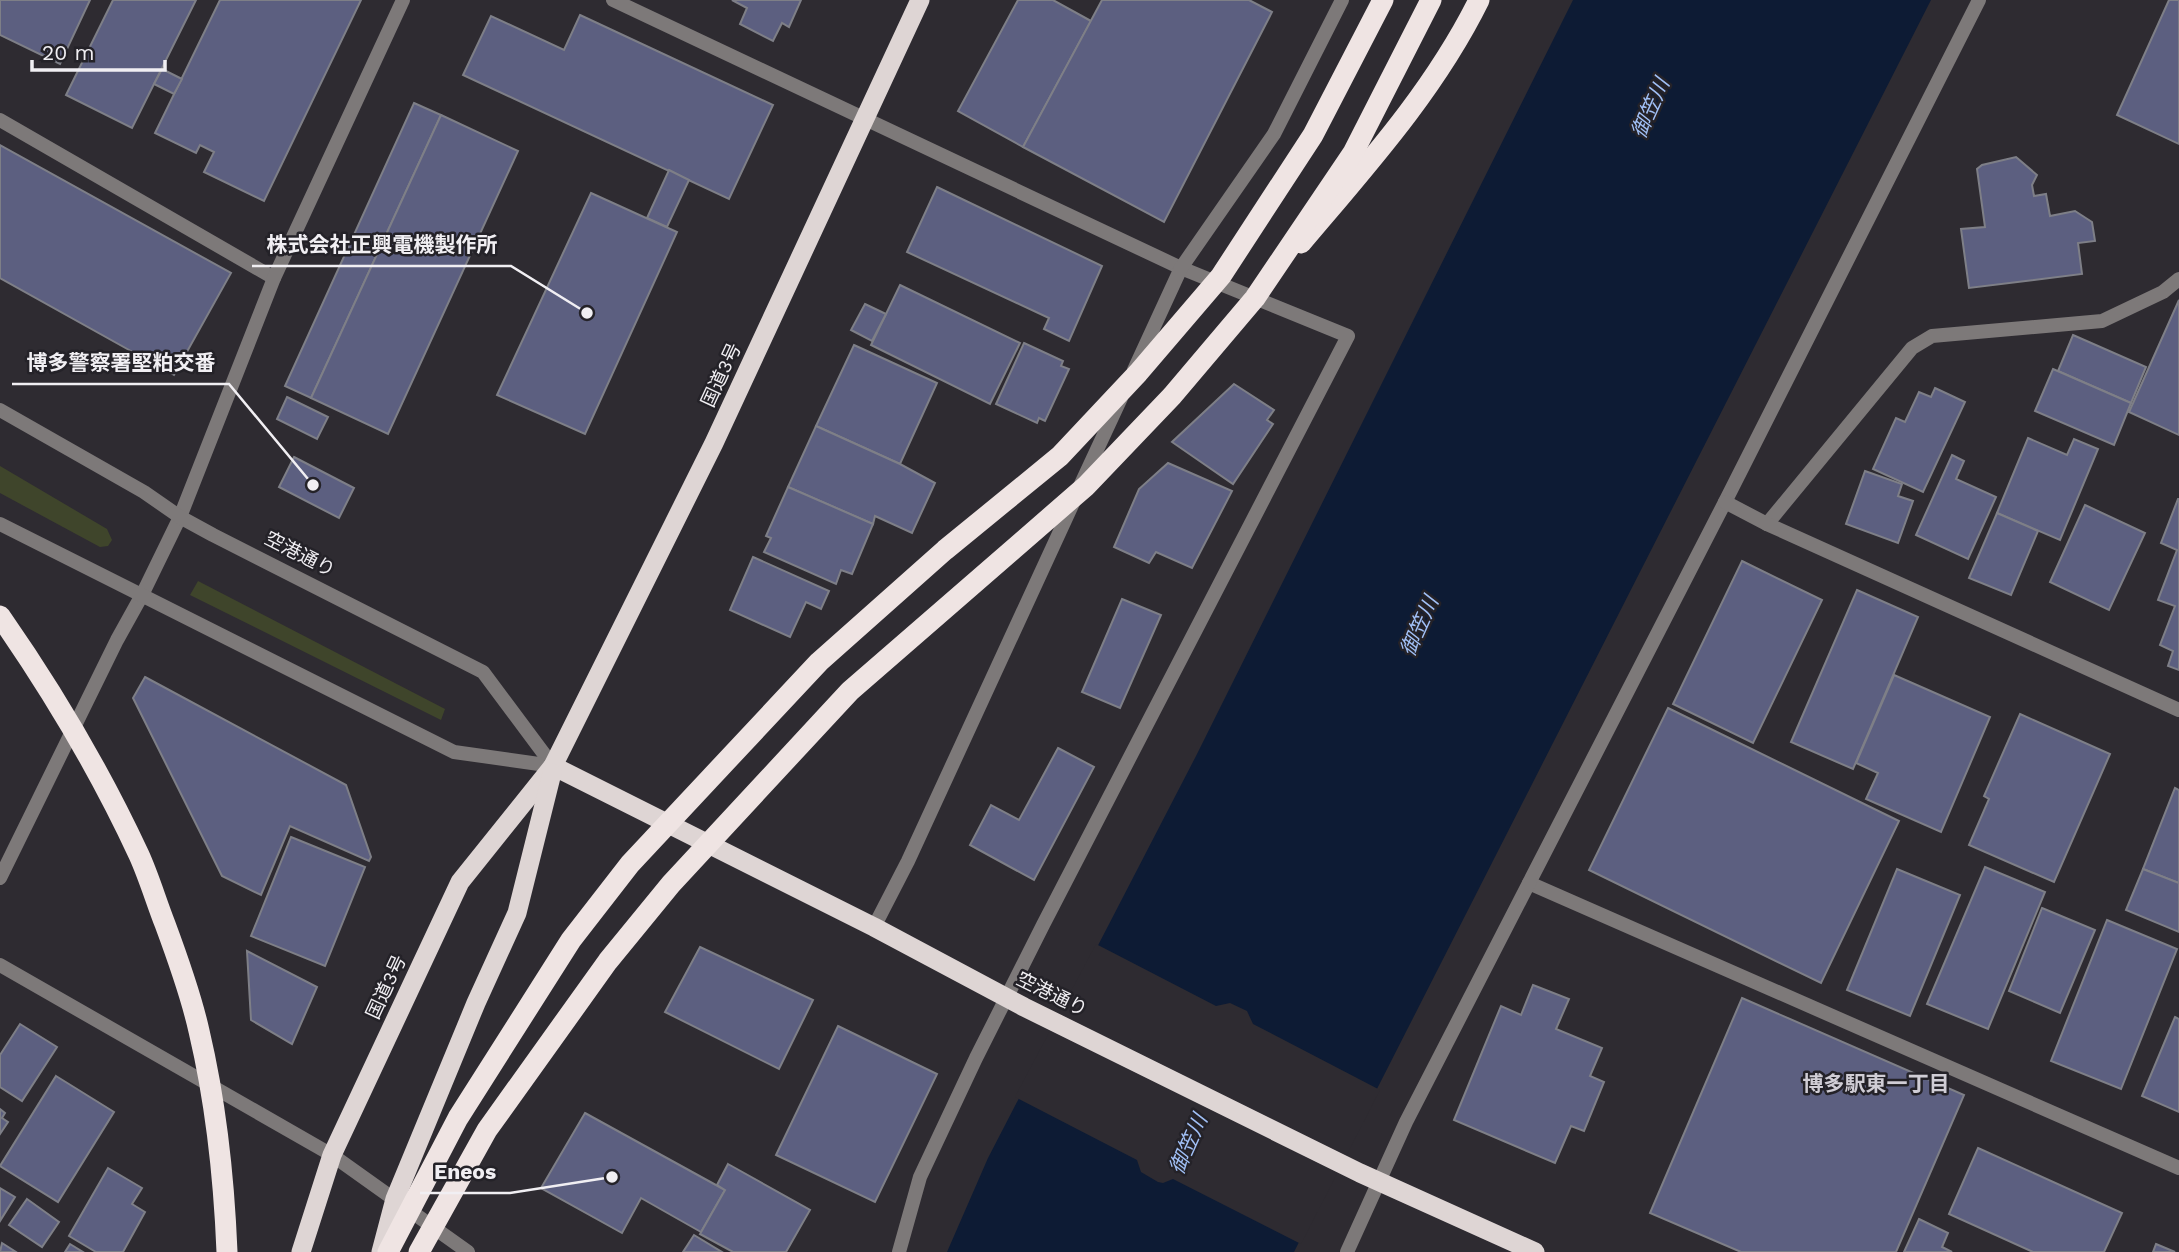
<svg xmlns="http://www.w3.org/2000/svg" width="2179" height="1252" font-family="'Work Sans','Noto Sans JP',sans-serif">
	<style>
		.green { fill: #3f452b }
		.water { fill: #0d1b34 }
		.pier { fill: #2e2b31 }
		.building { fill: #5c5f80; stroke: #7e7f87; stroke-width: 2 }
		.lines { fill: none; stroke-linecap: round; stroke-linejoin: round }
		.minor { stroke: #7d7979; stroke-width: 14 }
		.tertiary { stroke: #7d7979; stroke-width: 14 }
		.trunk { stroke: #ded5d4; stroke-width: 19 }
		.motorway { stroke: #efe4e3; stroke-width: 21 }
		.motorway-bridge { stroke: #efe4e3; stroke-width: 21 }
		.labels { text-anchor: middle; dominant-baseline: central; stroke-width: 5; stroke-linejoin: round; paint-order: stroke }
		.street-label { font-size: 19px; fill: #f1eff3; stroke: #242228 }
		.water-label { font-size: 21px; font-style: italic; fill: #a1c0f6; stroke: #242228 }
		.neighbourhood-label { font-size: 21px; font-weight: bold; fill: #d0cdd5; stroke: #242228 }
		.leader { fill: none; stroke: #f1eff3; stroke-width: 2.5 }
		.callout-dot { fill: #f1eff3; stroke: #242228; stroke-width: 2.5 }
		.callout-label { font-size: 21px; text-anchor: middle; font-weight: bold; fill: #f1eff3; stroke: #242228; stroke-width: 5; stroke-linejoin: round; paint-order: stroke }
	</style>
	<rect width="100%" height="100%" fill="#2e2b31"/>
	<g class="green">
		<path d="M0 466 107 529 112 540 108 546 100 547 0 493Z"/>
		<path d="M198 581 445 709 441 720 190 595Z"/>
	</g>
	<path class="water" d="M1573 0H1931L1294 1252H947L988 1158 1196 756Z"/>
	<path class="pier" d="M1096 944 1216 1006 1230 1003 1247 1011 1253 1024 1380 1090 1301 1244 1173 1179 1163 1183 1158 1182 1141 1172 1137 1160 1015 1097Z"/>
	<g class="building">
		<path d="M0 0H90L60 64 0 35Z"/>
		<path d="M113 0H196L132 128 66 95Z"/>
		<path d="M220 0H361L264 201 204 172 214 152 200 145 196 153 155 133Z"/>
		<path d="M732 0H801L789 27 782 23 773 41 740 24 747 8Z"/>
		<path d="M1018 0H1053L1091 21 1023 147 958 111Z"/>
		<path d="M1102 0H1249L1272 12 1164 222 1023 147Z"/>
		<path d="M2169 0H2179V144L2117 115Z"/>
		<path d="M580 15 773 105 729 199 463 75 491 16 564 50Z"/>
		<path d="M162 69 182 79 174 94 154 84Z"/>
		<path d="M414 103 441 115 311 398 285 386Z"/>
		<path d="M441 115 518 151 388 434 311 398Z"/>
		<path d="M0 145 231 273 174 375 0 278Z"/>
		<path d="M2016 157 2037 175 2032 185 2034 196 2046 194 2050 216 2075 211 2092 222 2095 241 2078 243 2082 274 1969 288 1961 229 1985 227 1977 169 1982 165Z"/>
		<path d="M669 170 689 180 667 227 647 218Z"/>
		<path d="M937 187 1102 266 1069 341 1044 329 1049 318 907 252Z"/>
		<path d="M591 193 677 232 585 434 497 395Z"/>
		<path d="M900 285 1020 343 990 404 871 345Z"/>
		<path d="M2179 300V435L2129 412Z"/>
		<path d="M865 304 886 314 872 341 851 330Z"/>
		<path d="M2073 335 2146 367 2131 403 2058 371Z"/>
		<path d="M1024 343 1063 361 1061 366 1069 369 1045 421 1039 418 1037 423 996 404Z"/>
		<path d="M854 345 937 383 900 464 816 426Z"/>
		<path d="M2053 369 2131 403 2114 445 2035 411Z"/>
		<path d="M1234 384 1274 410 1267 420 1273 424 1233 484 1172 442Z"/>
		<path d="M1935 388 1965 402 1923 492 1873 469 1896 418 1905 422 1919 392 1931 397Z"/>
		<path d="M287 397 328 417 317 439 277 419Z"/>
		<path d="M816 426 900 464 935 483 912 533 875 516 873 524 788 487Z"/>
		<path d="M2028 438 2067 455 2074 439 2098 449 2060 540 1997 513Z"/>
		<path d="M1952 455 1964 461 1956 479 1996 497 1968 559 1916 535Z"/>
		<path d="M294 457 354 488 339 518 279 487Z"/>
		<path d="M1168 463 1232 491 1192 568 1156 552 1149 563 1114 547 1139 489Z"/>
		<path d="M1865 471 1902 484 1898 496 1913 501 1898 543 1846 524Z"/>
		<path d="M788 487 873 524 852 574 841 570 836 584 764 552 771 538 766 536Z"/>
		<path d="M2178 499H2179V670L2168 666 2173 651 2160 645 2175 606 2158 600 2177 550 2161 543Z"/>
		<path d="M2085 505 2145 533 2109 610 2050 582Z"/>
		<path d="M1997 513 2038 531 2011 595 1969 578Z"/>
		<path d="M753 557 829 591 821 609 806 602 790 637 730 610Z"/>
		<path d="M1742 561 1822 600 1753 743 1673 704Z"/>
		<path d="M1857 590 1918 617 1853 769 1791 742Z"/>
		<path d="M1122 599 1161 615 1120 708 1082 692Z"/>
		<path d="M1894 675 1990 717 1941 832 1866 799 1878 773 1856 763Z"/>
		<path d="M145 677 346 785 371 857 369 861 290 826 261 895 222 876 133 698Z"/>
		<path d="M1668 708 1899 821 1821 983 1589 870Z"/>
		<path d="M2020 714 2110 754 2054 882 1969 845 1989 799 1984 796Z"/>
		<path d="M1058 748 1094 767 1034 880 970 845 991 805 1019 820Z"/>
		<path d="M2175 788 2179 790V883L2143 869Z"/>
		<path d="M291 837 365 867 325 966 251 936Z"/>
		<path d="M1985 867 2045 892 1988 1029 1927 1004Z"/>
		<path d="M1897 869 1960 895 1910 1016 1847 990Z"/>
		<path d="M2143 869 2179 883V932L2126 910Z"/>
		<path d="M2042 908 2095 930 2060 1013 2009 991Z"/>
		<path d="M2107 920 2177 949 2121 1089 2051 1061Z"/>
		<path d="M700 947 813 1000 779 1069 665 1012Z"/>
		<path d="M247 951 317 987 292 1044 251 1020Z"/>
		<path d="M1533 985 1569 999 1556 1029 1602 1048 1590 1076 1604 1082 1584 1131 1571 1126 1555 1163 1454 1120 1501 1006 1521 1015Z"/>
		<path d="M1742 998 1964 1095 1896 1252H1741L1650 1213Z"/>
		<path d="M2175 1017 2179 1019V1112L2142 1096Z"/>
		<path d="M20 1024 57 1047 22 1101 0 1087V1055Z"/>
		<path d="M838 1026 937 1074 875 1202 776 1155Z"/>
		<path d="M56 1076 114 1112 58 1202 0 1166Z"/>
		<path d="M0 1109 5 1113 2 1118 8 1122 0 1134Z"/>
		<path d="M585 1113 725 1190 701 1232 641 1198 622 1233 541 1188Z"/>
		<path d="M1978 1148 2122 1213 2104 1252H2033L1949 1214Z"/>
		<path d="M728 1164 810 1210 786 1252H733L700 1234 725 1190 717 1185Z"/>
		<path d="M108 1168 142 1188 132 1204 145 1212 123 1252H96L69 1236Z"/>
		<path d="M0 1188 15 1197 0 1221Z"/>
		<path d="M27 1199 59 1222 42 1247 9 1225Z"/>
		<path d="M1919 1219 1948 1233 1942 1247 1952 1252H1904Z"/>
		<path d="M694 1235 722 1252H683Z"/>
		<path d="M2 1243 16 1252H0Z"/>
		<path d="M70 1244 83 1252H65Z"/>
		<path d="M2156 1244 2175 1252H2153Z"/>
	</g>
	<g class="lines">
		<g class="minor">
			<path d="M613 0 1181 268 1348 336 1043 925 976 1058 920 1177 899 1252"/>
			<path d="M0 120 274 278"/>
			<path d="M1134 370 1181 268 1274 134 1342 0"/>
			<path d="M1081 484 1121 398"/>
			<path d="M1767 524 1912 348 1932 336 2102 321 2163 292 2179 279"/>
			<path d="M0 878 117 640 142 595 180 517 274 278 403 0"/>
			<path d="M1529 883 2179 1168"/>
			<path d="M874 927 908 861 1073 503"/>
			<path d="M1347 1252 1406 1122 1725 502 1979 0"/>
		</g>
		<g class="tertiary">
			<path d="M0 410 144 492 180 517 213 535 483 672 553 766"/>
			<path d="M1725 502 1767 524 2179 710"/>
			<path d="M0 524 454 752 553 766"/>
			<path d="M0 965 332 1155 468 1252"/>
		</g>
		<g class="trunk">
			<path d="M553 766 874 927 1024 1007 1360 1173 1535 1252"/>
			<path d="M301 1252 332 1155 460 882 553 766 714 443 920 0"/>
			<path d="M381 1252 395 1199 476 1003 517 913 552 773"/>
		</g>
		<path class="motorway" d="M1301 243C1366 166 1434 91 1479 0"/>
		<g class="motorway-bridge">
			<path d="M0 616C53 692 100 771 139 855 149 877 156 901 165 924 178 959 191 995 199 1031 216 1103 224 1178 227 1252"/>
			<path d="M388 1252 458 1118 571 940 630 864 819 662 945 550 1060 456 1138 373 1221 276 1313 135 1383 0"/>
			<path d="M419 1252 487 1130 608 961 671 884 850 691 1086 486 1172 396 1255 298 1353 153 1431 0"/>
		</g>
	</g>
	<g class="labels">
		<g class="street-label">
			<text transform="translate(721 375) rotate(-65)">国道3号</text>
			<text transform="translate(300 554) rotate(27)">空港通り</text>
			<text transform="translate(386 987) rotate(-65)">国道3号</text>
			<text transform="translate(1052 994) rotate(26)">空港通り</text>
		</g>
		<g class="water-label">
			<text transform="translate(1650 108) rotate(-66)">御笠川</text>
			<text transform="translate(1419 626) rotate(-66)">御笠川</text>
			<text transform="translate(1188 1144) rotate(-66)">御笠川</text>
		</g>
		<g class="neighbourhood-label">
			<text x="1876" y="1083">博多駅東一丁目</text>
		</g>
	</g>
	<path class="leader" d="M587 313L511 266H252M313 485L229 384H12M612 1177L510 1193H420"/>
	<g class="callout-dot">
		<circle cx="587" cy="313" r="7"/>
		<circle cx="313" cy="485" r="7"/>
		<circle cx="612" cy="1177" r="7"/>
	</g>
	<g class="callout-label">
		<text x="382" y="252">株式会社正興電機製作所</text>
		<text x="121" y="370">博多警察署堅粕交番</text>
		<text x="465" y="1179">Eneos</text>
	</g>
	<path d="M32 60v10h133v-10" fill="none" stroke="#f1eff3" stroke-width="3.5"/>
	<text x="42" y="60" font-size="21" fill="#f1eff3" stroke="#242228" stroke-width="5" paint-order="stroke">20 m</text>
</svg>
